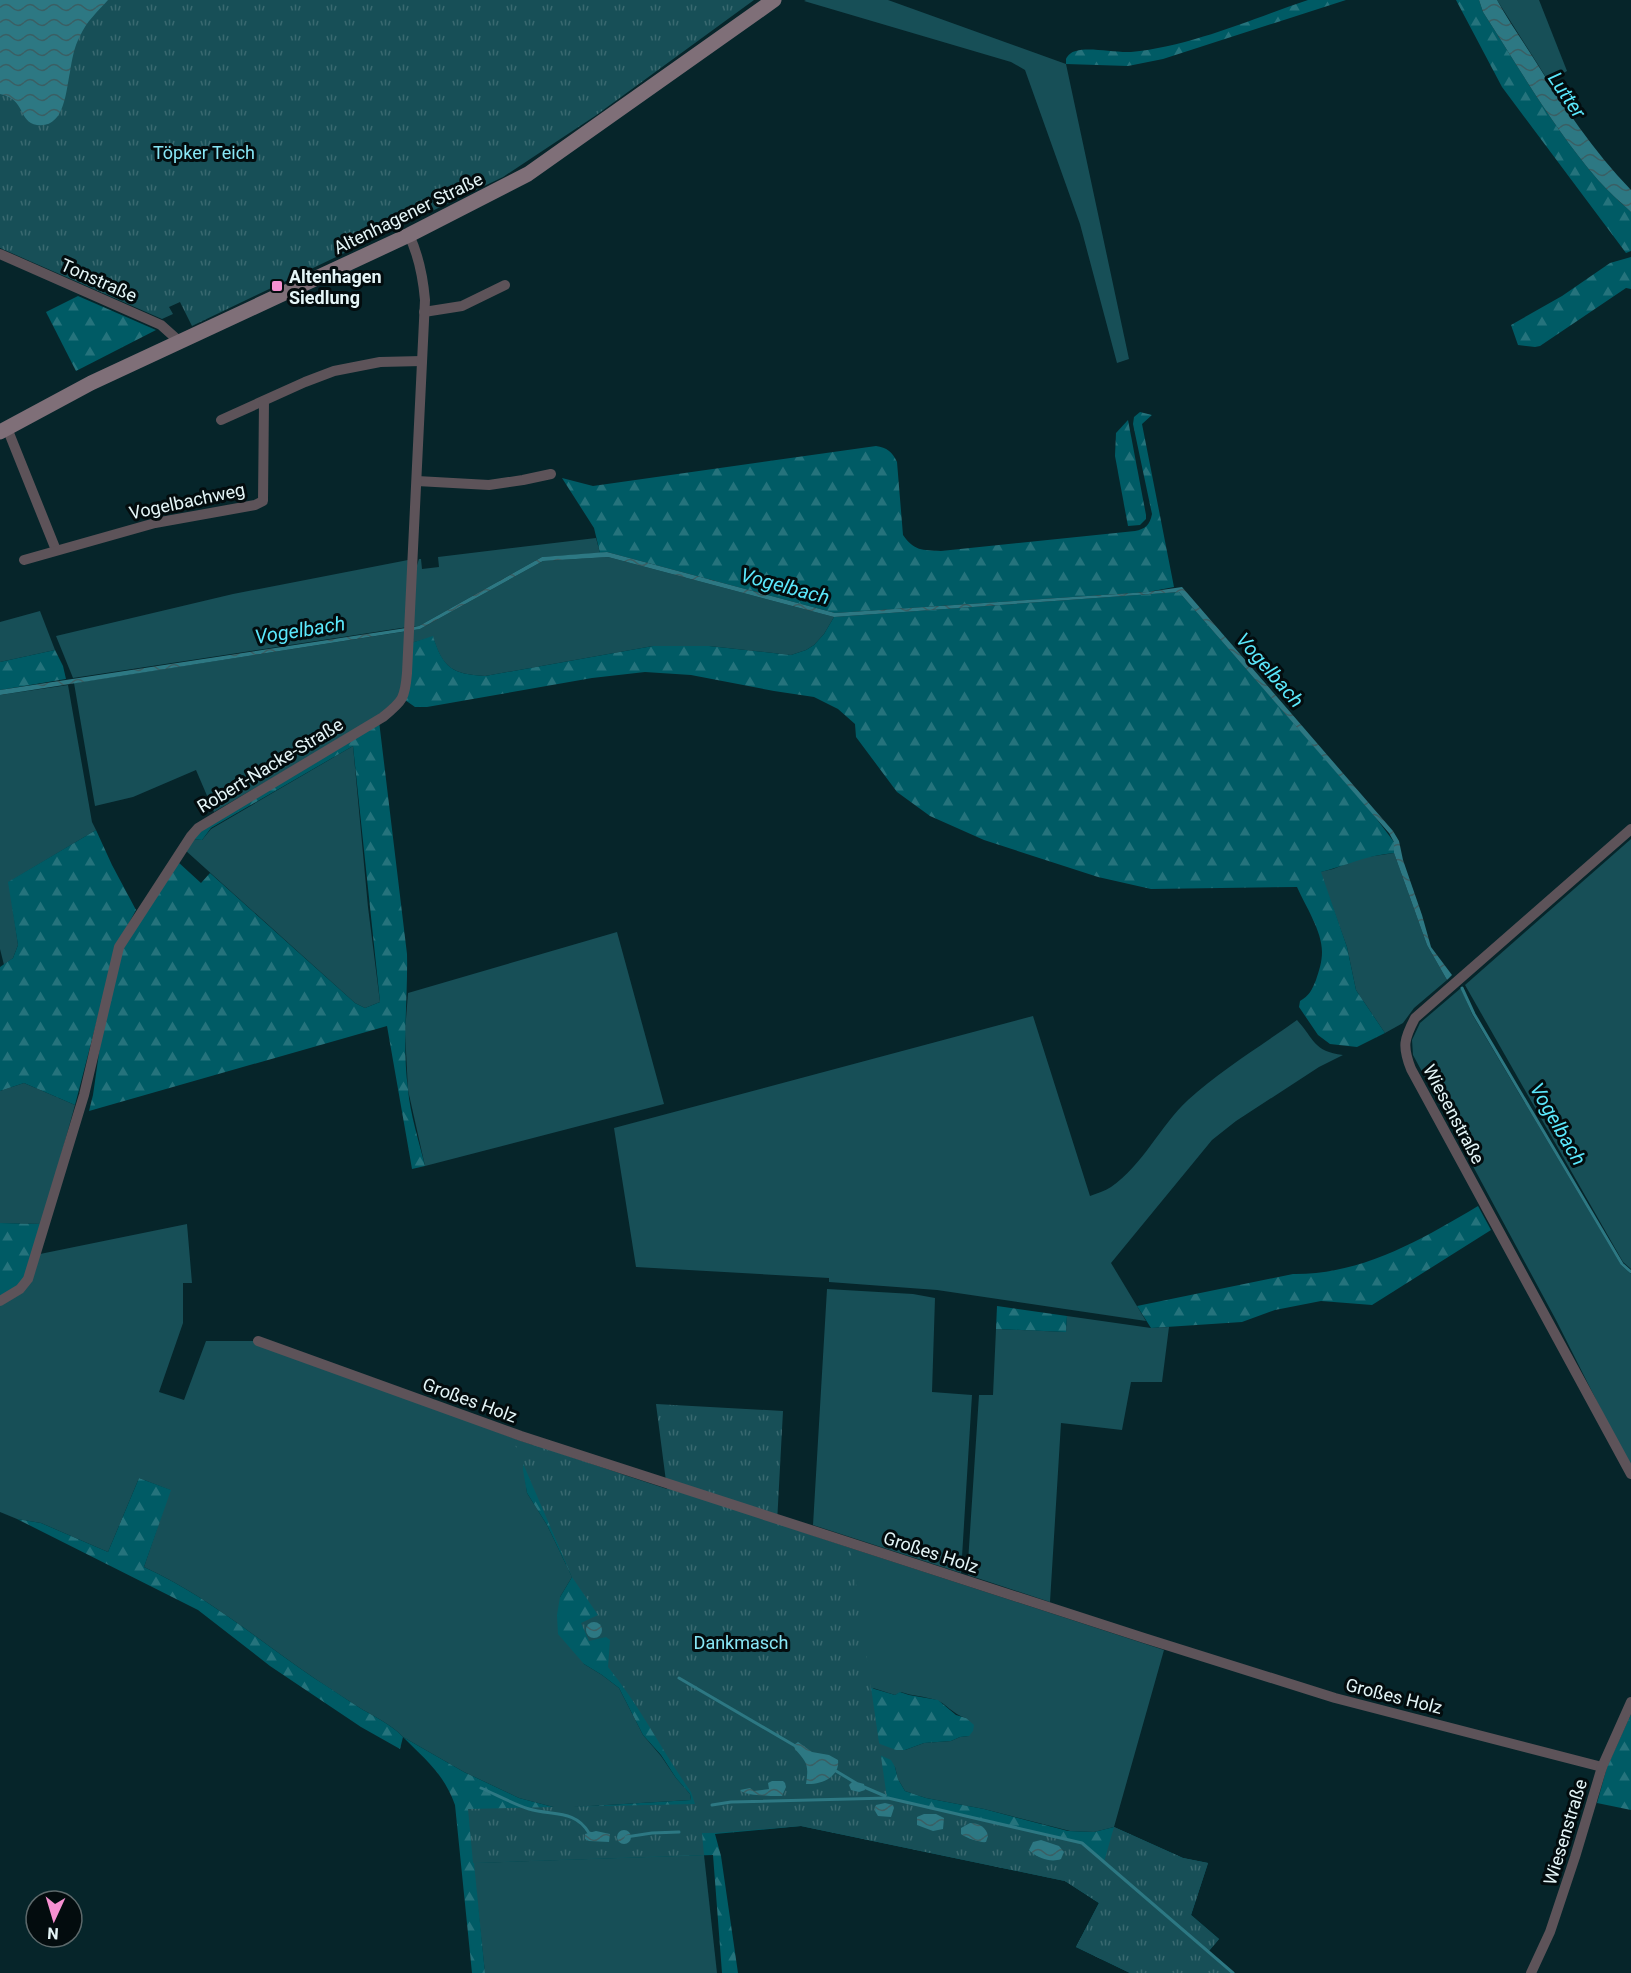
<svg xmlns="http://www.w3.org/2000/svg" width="1631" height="1973" font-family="Roboto,sans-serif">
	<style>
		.green { fill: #174f57; fill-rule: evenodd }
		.forest { fill: url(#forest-firs) }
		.park { fill: url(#park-tufts) }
		.water { fill: url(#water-waves) }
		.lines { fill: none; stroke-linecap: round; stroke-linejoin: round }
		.stream { stroke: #2d7883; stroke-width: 3 }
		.street { stroke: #5d5359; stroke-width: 10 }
		.secondary { stroke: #7f6f78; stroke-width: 15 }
		.poi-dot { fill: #f690d1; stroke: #030c0e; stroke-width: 2 }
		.labels { text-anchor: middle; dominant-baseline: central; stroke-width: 6; stroke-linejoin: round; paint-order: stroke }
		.park-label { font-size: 18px; fill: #88e6f5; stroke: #030c0e }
		.street-label { font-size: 18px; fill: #e4f5f7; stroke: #030c0e }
		.poi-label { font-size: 18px; font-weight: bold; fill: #e4f5f7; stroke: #030c0e; text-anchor: start }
		.water-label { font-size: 20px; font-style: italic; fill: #5be8fc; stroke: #030c0e }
	</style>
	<defs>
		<pattern id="forest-firs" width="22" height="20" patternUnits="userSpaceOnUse" patternTransform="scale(1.5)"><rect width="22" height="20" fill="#005b65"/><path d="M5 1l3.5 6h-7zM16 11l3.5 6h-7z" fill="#25737c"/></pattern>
		<pattern id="park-tufts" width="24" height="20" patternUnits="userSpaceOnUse" patternTransform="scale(1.5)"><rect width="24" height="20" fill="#174f57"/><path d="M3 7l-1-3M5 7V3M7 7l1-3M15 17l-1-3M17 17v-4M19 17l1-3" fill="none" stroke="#396970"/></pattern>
		<pattern id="water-waves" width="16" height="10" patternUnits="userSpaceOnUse" patternTransform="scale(1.5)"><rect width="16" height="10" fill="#2d7883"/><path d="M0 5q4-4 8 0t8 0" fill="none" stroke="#3a5f64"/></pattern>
	</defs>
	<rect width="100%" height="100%" fill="#06252a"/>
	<g class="green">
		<path d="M806 0H888L1066 64 1129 359 1117 363 1080 224 1025 70 1011 62 804 1Z"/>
		<path d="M1497 0H1539L1567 71 1549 82Z"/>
		<path d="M596 538 600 553 542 557 419 626H412L414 575 419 559H421L422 569 439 567 438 557Z"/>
		<path d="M608 557 834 617 824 634 814 645 806 650 791 655 709 646H653L485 676C452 674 443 668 433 637L411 643 412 630 420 629 543 561Z"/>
		<path d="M408 560V627L73 678 56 636 233 594Z"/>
		<path d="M40 611 55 650 0 662V622Z"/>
		<path d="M408 631 401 696 374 719 214 812 196 770 133 797 95 806 74 683Z"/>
		<path d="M68 685 92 822 96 830 9 882 18 945 13 958 4 965 0 949V695Z"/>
		<path d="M353 746 368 907 380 1002 365 1008 355 1003 185 850 193 839 202 840 211 829Z"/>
		<path d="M1631 839V1269L1623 1262 1465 985Z"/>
		<path d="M1394 853 1427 945 1447 980 1414 1008 1403 1023 1385 1033 1356 990 1347 947 1320 872 1333 869 1361 858Z"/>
		<path d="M617 932 664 1104 425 1166 408 1090 405 1032 408 993Z"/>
		<path d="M1461 988 1472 1014 1621 1265 1631 1274V1469L1556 1320 1413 1055 1412 1040 1420 1023Z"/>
		<path d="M1033 1016 1090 1196C1097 1193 1105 1191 1111 1187 1143 1165 1160 1126 1188 1100 1221 1070 1261 1046 1297 1020 1315 1040 1313 1051 1343 1055L1319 1067 1236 1121 1212 1140 1111 1263 1146 1321 937 1290 829 1282V1278L636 1267 614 1128Z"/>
		<path d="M24 1083 75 1105 42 1224 0 1223V1091Z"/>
		<path d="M187 1224 192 1283H183V1323L159 1392 184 1400 206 1341H254L516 1439 523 1459 527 1493 547 1525 572 1577 560 1597 584 1664 602 1675 619 1688 643 1735 661 1756 676 1778 690 1794 691 1800 557 1808 519 1798 464 1772 403 1737C390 1723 372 1716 357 1706 342 1697 328 1687 314 1678 258 1640 206 1595 144 1567L170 1490 139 1478 108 1552 41 1523 17 1519 0 1512V1305L40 1254Z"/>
		<path d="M827 1289 913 1294 935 1298 932 1392 972 1395 961 1573 813 1525Z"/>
		<path d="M1067 1316 1151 1328 1169 1327 1162 1382H1131L1122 1430 1061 1423 1050 1602 968 1575V1562L979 1395H993L996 1329 1066 1332Z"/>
		<path d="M777 1524 1164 1650 1114 1827 1094 1832 1070 1831 984 1809 926 1798 905 1791 898 1779 895 1767 840 1738ZM873 1688 895 1695 901 1692C912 1696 924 1696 936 1700 946 1703 952 1714 966 1718L969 1736 960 1737 951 1741 924 1743 905 1750Z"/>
		<path d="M704 1855 717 1973H485L473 1863Z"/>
	</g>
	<g class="forest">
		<path d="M1308 0H1346L1163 59 1128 66 1066 64V59C1068 55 1071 52 1076 51 1090 47 1115 53 1131 52 1192 46 1251 19 1308 0Z"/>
		<path d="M1456 0H1479L1483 12C1519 68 1554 129 1598 180 1608 191 1620 202 1631 212V251L1626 253 1502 87Z"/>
		<path d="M1631 257V289L1626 288 1540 346 1535 347 1518 345 1511 325 1562 296 1610 263Z"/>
		<path d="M78 296 156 330 76 371 46 312Z"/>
		<path d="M1140 412 1152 415 1142 424 1174 587 1148 592 835 613 607 552 600 553 594 528 562 478 593 486 876 446C887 448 892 451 897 462L903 535C914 551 922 550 941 551L1135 531C1145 529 1150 525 1152 514L1133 424 1134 417Z"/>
		<path d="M1128 420 1146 515V519L1140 525 1128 526 1115 456 1116 433Z"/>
		<path d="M1179 592 1373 814 1394 842V853C1367 855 1345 866 1321 872L1347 947 1356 990 1385 1033 1357 1047 1330 1044 1318 1035 1299 1007 1300 1001C1309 996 1312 990 1316 980 1319 971 1322 962 1322 952 1322 931 1306 907 1297 887L1151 889 1098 877 984 840 930 816 897 792 856 737 855 724 838 709 814 697 774 691 691 675 645 672 592 678 427 707H415L405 700 411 643 433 636C443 668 452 674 485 676L653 646H709L791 655 806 650 814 645 824 634 834 617Z"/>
		<path d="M55 650 63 666 66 679 0 690V662Z"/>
		<path d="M379 721 407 954C408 999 402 1044 408 1089 410 1114 419 1141 425 1166L412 1169 387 1026 89 1111 93 1095 102 1032 122 949 178 862 201 883 210 873 355 1003 365 1008 380 1002 353 746 211 828 202 840 193 839 200 829Z"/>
		<path d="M96 830 112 865 136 910 116 947 75 1105 24 1083 0 1091V967L13 958 18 945 8 882Z"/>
		<path d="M1478 1206 1491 1230 1372 1305 1321 1301 1275 1310 1242 1322 1151 1328 1137 1306 1293 1274C1361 1275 1421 1240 1478 1206Z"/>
		<path d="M0 1223 42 1224 24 1279 15 1289 0 1296Z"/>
		<path d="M997 1306 1067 1316 1066 1332 996 1329Z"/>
		<path d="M535 1445 621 1474 634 1502 840 1738 891 1760 895 1767 898 1779 905 1791 926 1798 984 1809 1068 1831 1094 1832 1114 1827 1183 1858 1208 1863 1191 1915 1219 1939 1208 1952 1232 1973H1130L1076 1947 1099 1903 1065 1881 801 1826 715 1834 721 1856 738 1973H722L713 1855 474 1863 485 1973H472L455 1805C444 1774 426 1760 403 1737L400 1749 361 1727 270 1666 198 1610 17 1519 41 1523 108 1552 139 1478 171 1490 144 1567C206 1595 258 1640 314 1678 329 1687 342 1697 357 1706 372 1716 390 1723 403 1737L464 1772 519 1798 557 1808 691 1800 690 1794 676 1778 661 1755 643 1735 619 1688 602 1675 584 1664 558 1634 557 1615 560 1597 572 1577 547 1525 527 1493 523 1470 524 1447Z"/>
		<path d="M861 1685 895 1695 900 1692 909 1695 938 1700 956 1715 966 1718 974 1725 973 1731 969 1736 960 1737 951 1741 924 1743 905 1750H896L880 1744 870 1735Z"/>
		<path d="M1631 1714V1810L1597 1803 1607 1767Z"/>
	</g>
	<g class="park">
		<path d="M0 0H754L595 116 503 177 192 326 180 302 169 307 173 314 162 319 0 248Z"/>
		<path d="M656 1404 783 1411 777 1523 851 1549 887 1798 1082 1843 1104 1862 1114 1827 1183 1858 1208 1863 1191 1915 1219 1939 1208 1952 1232 1973H1130L1076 1947 1099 1903 1065 1881 801 1826 715 1833H702L704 1855 473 1863 468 1809 695 1804 691 1792C662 1751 640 1706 608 1667L610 1640 606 1637 589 1641 581 1623 598 1615 572 1577 512 1438 667 1489Z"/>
	</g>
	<g class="water">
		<path d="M0 0H108C98 11 86 22 80 36 74 47 72 60 70 72 66 90 65 129 37 125 18 122 26 99 0 94Z"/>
		<path d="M1479 0H1497C1508 20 1522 40 1534 59 1563 105 1593 151 1631 190V212C1620 202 1608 191 1598 180 1554 129 1519 68 1483 12Z"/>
		<path d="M607 552 835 613 1148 592 1182 587 1393 831 1399 841 1403 860 1422 915 1431 947 1452 975 1447 980 1427 945 1394 853V842L1389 833 1179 592 834 617 608 557 543 561 420 629 0 695V690L419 626 542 557Z"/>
		<circle cx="594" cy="1630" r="8"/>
		<path d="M798 1742 812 1752 829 1755 838 1760C840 1777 821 1785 806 1784 809 1764 807 1763 795 1749L794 1745Z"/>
		<path d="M772 1781H783L785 1783 786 1787 782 1796C773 1796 747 1796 741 1791L740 1790 750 1788 754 1791 769 1789 768 1783Z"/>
		<path d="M853 1781 864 1784 865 1790 859 1792 851 1790 849 1785Z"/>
		<path d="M885 1803 893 1805 894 1808 891 1817 878 1816 875 1811 876 1805Z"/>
		<path d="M924 1814H936L944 1818 943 1829 933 1831 917 1825V1817Z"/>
		<path d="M970 1823C979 1823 986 1827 988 1836L986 1842C981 1843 966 1838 961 1834V1828Z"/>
		<circle cx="624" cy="1837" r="7"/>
		<path d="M596 1831 610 1834 609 1842 589 1841 585 1839V1834Z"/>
		<path d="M1041 1840 1059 1846 1064 1852 1061 1859C1051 1863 1039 1858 1031 1852L1029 1850 1033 1842Z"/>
	</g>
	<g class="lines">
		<g class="stream">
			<path d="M1462 988 1474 1014 1622 1264 1631 1272"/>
			<path d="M679 1678 797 1747"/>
			<path d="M836 1771 856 1783"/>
			<path d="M864 1787 885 1796"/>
			<path d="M481 1788C497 1795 513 1804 529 1809 552 1816 575 1809 589 1833L593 1834"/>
			<path d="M712 1805 731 1802 888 1798 1082 1843 1233 1973"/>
			<path d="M626 1837 652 1833 679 1832"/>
		</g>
		<g class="street">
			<path d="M0 254 161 325 180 342"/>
			<path d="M424 312 462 306 505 285"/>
			<path d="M221 420 305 382 334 371 380 362 422 361"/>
			<path d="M7 428 56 550"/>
			<path d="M417 481 489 485 523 480 551 474"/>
			<path d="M24 560 155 523 255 505 263 501 264 401"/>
			<path d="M1631 829 1415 1018C1404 1039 1402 1046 1411 1069L1631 1474"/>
			<path d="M0 1301 20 1289 28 1279 84 1095 119 947 191 836 198 828 383 717C403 701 405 698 407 673L425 300C423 277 419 256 409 235"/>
			<path d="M258 1341 521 1436 1144 1638 1335 1698 1602 1767"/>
			<path d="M1531 1973 1550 1932 1575 1857 1602 1767 1631 1702"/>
		</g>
		<path class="secondary" d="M0 432 91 383 409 235 528 174 774 0"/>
	</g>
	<rect class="poi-dot" x="271" y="280" width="12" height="12" rx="3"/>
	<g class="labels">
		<g class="park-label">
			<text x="204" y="152">Töpker Teich</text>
			<text x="741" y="1642">Dankmasch</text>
		</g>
		<g class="street-label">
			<text transform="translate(408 213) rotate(-26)">Altenhagener Straße</text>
			<text transform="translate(99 280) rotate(24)">Tonstraße</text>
			<text transform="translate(187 501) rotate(-12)">Vogelbachweg</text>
			<text transform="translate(270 765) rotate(-31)">Robert-Nacke-Straße</text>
			<text transform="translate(1454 1114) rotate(62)">Wiesenstraße</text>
			<text transform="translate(470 1400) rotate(20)">Großes Holz</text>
			<text transform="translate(931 1552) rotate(18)">Großes Holz</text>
			<text transform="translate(1394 1696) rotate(14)">Großes Holz</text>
			<text transform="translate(1565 1832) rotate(-73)">Wiesenstraße</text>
		</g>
		<g class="poi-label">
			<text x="289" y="276">Altenhagen<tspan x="289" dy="21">Siedlung</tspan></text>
		</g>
		<g class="water-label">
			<text transform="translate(1567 95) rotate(56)">Lutter</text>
			<text transform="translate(785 586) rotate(15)">Vogelbach</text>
			<text transform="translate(300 630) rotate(-9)">Vogelbach</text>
			<text transform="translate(1270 670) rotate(49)">Vogelbach</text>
			<text transform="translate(1558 1124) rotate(60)">Vogelbach</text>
		</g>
	</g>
	<g transform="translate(54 1919) rotate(184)"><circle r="28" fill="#030c0e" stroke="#5d696b" stroke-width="1.5"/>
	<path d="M0-4.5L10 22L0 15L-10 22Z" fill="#f690d1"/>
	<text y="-9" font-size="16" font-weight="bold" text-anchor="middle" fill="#e4f5f7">N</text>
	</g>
</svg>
